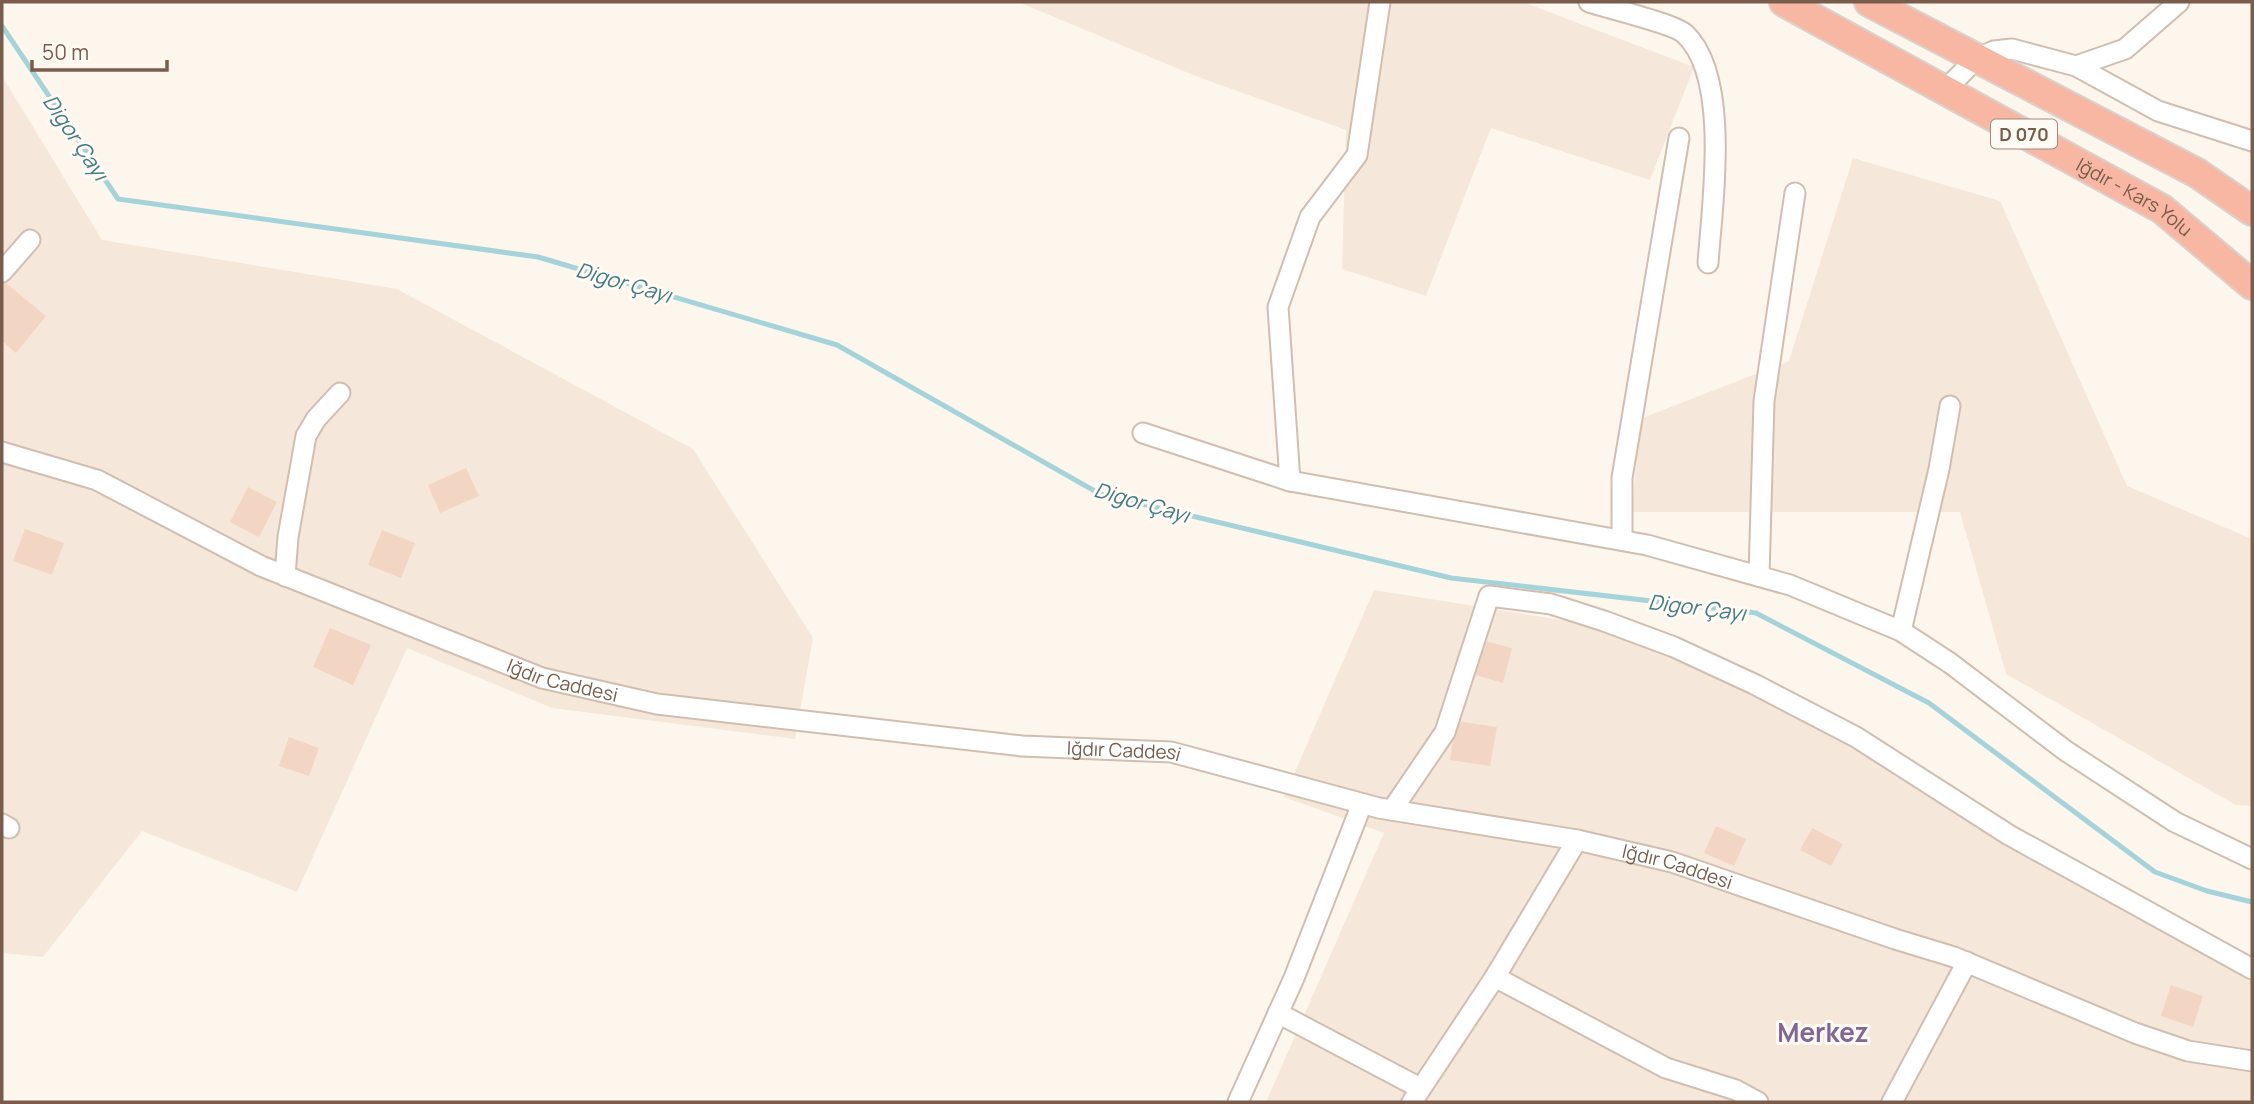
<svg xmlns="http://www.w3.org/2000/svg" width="2254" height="1104" font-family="Manrope,sans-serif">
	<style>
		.residential { fill: #f5e8da }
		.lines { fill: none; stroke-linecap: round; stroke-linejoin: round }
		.stream { stroke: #a5d3da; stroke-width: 5 }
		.building { fill: #f3d5c3 }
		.minor-casing { stroke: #d1beb0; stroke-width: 23 }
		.highway-casing { stroke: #dad1cd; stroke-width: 32 }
		.minor { stroke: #fff; stroke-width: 19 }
		.highway { stroke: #f7b7a3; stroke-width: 28 }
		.labels { text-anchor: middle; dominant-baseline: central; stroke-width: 6; stroke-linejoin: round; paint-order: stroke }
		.shield { fill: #fffaf3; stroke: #a28b7f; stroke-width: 2 }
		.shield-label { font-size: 18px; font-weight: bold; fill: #7a5c4d }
		.street-label { font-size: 19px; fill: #7a5c4d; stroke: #fffaf3 }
		.water-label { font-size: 21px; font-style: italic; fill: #437c86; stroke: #fffaf3 }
		.district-label { font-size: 26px; font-weight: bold; fill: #846695; stroke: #fffaf3 }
	</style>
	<rect width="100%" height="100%" fill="#fdf6ec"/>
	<g class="residential">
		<path d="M1018 2H1523L1694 67 1650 180 1491 128 1426 296 1342 269 1346 130 1193 75Z"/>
		<path d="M2 76 102 240 397 289 693 449 813 638 795 739 552 708 407 648 297 892 142 831 43 957 2 953Z"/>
		<path d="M1853 158 2000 201 2127 486 2252 539V806L2236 805 2006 674 1960 512H1632L1640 419 1789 361Z"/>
		<path d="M1374 590 1656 635 1894 759 2208 957 2252 972V1102H1266L1384 833 1284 797Z"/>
	</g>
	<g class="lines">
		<path class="stream" d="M2 26 118 199 538 257 837 345 1100 494 1451 578 1756 613 1929 703 2155 872 2207 891 2252 902"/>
	</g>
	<g class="building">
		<path d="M2 280 46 316 16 353 2 341Z"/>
		<path d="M466 468 479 496 440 513 428 485Z"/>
		<path d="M248 487 277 502 259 537 230 522Z"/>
		<path d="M25 529 64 543 52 575 13 561Z"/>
		<path d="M382 530 415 543 401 578 368 565Z"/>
		<path d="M330 628 371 645 353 685 313 667Z"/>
		<path d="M1481 640 1512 648 1503 683 1472 674Z"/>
		<path d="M1456 721 1497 727 1490 766 1450 760Z"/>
		<path d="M289 737 319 748 309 776 279 766Z"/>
		<path d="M1716 826 1746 839 1734 866 1704 853Z"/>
		<path d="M1812 828 1843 844 1831 866 1800 850Z"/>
		<path d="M2171 985 2203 996 2193 1027 2161 1016Z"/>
	</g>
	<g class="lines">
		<defs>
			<g id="minor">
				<path d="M1589 2C1607 8 1675 24 1685 34 1731 77 1712 205 1708 263"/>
				<path d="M2076 66 2125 49 2179 2"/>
				<path d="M1944 91 1976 59 1994 51 2012 49 2076 66 2158 111 2252 141"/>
				<path d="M2 272 30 240"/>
				<path d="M1143 433 1290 481 1647 545 1790 585 1901 631 1950 663 2066 751 2175 822 2252 859"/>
				<path id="s1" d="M2 452 97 480 261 566 542 678 657 704 1022 746 1171 752 1379 808 1577 840 1672 862 1895 939 1954 957 2135 1033 2188 1051 2252 1061"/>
				<path d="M1290 481 1278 307 1310 217 1357 155 1380 2"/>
				<path d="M1622 540V478L1679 138"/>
				<path d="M285 576 288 537 306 436 316 419 340 393"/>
				<path d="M1759 576 1764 401 1795 193"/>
				<path d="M1901 631 1939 469 1950 406"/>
				<path d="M1392 810 1445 732 1489 596 1551 604 1604 621 1674 647 1754 684 1856 737 2009 835 2252 969"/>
				<path d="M2 824 9 828"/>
				<path d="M1495 977 1666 1068 1736 1090 1758 1102"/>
				<path d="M1278 1013 1420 1088"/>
				<path d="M1238 1102 1294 978 1362 804"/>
				<path d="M1412 1102 1495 977 1577 840"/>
				<path d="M1892 1102 1967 962"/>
			</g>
			<g id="highway">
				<path id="s2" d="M1784 2 2162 209 2252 285"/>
				<path d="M1869 2 2197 173 2252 211"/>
			</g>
		</defs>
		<use href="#minor" class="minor-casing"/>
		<use href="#highway" class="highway-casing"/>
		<use href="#minor" class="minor"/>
		<use href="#highway" class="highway"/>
	</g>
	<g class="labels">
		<rect class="shield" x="1991" y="119.5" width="66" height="29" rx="5"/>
		<g class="shield-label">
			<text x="2024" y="134">D 070</text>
		</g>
		<g class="street-label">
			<text stroke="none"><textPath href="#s2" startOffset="401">Iğdır - Kars Yolu</textPath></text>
			<text stroke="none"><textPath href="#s1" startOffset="607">Iğdır Caddesi</textPath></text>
			<text stroke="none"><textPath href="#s1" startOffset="1174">Iğdır Caddesi</textPath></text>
			<text stroke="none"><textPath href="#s1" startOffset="1741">Iğdır Caddesi</textPath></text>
		</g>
		<g class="water-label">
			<text transform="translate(76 137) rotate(56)">Digor Çayı</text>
			<text transform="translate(624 282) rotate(16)">Digor Çayı</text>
			<text transform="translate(1142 502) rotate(16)">Digor Çayı</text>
			<text transform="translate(1697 607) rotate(7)">Digor Çayı</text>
		</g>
		<g class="district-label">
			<text x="1823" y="1032">Merkez</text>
		</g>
	</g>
	<rect width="2254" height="1104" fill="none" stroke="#7a5c4d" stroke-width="7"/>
	<path d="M32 60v10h135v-10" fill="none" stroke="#7a5c4d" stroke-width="3.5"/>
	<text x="42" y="60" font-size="21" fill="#7a5c4d" stroke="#fffaf3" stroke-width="5" paint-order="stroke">50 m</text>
</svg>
